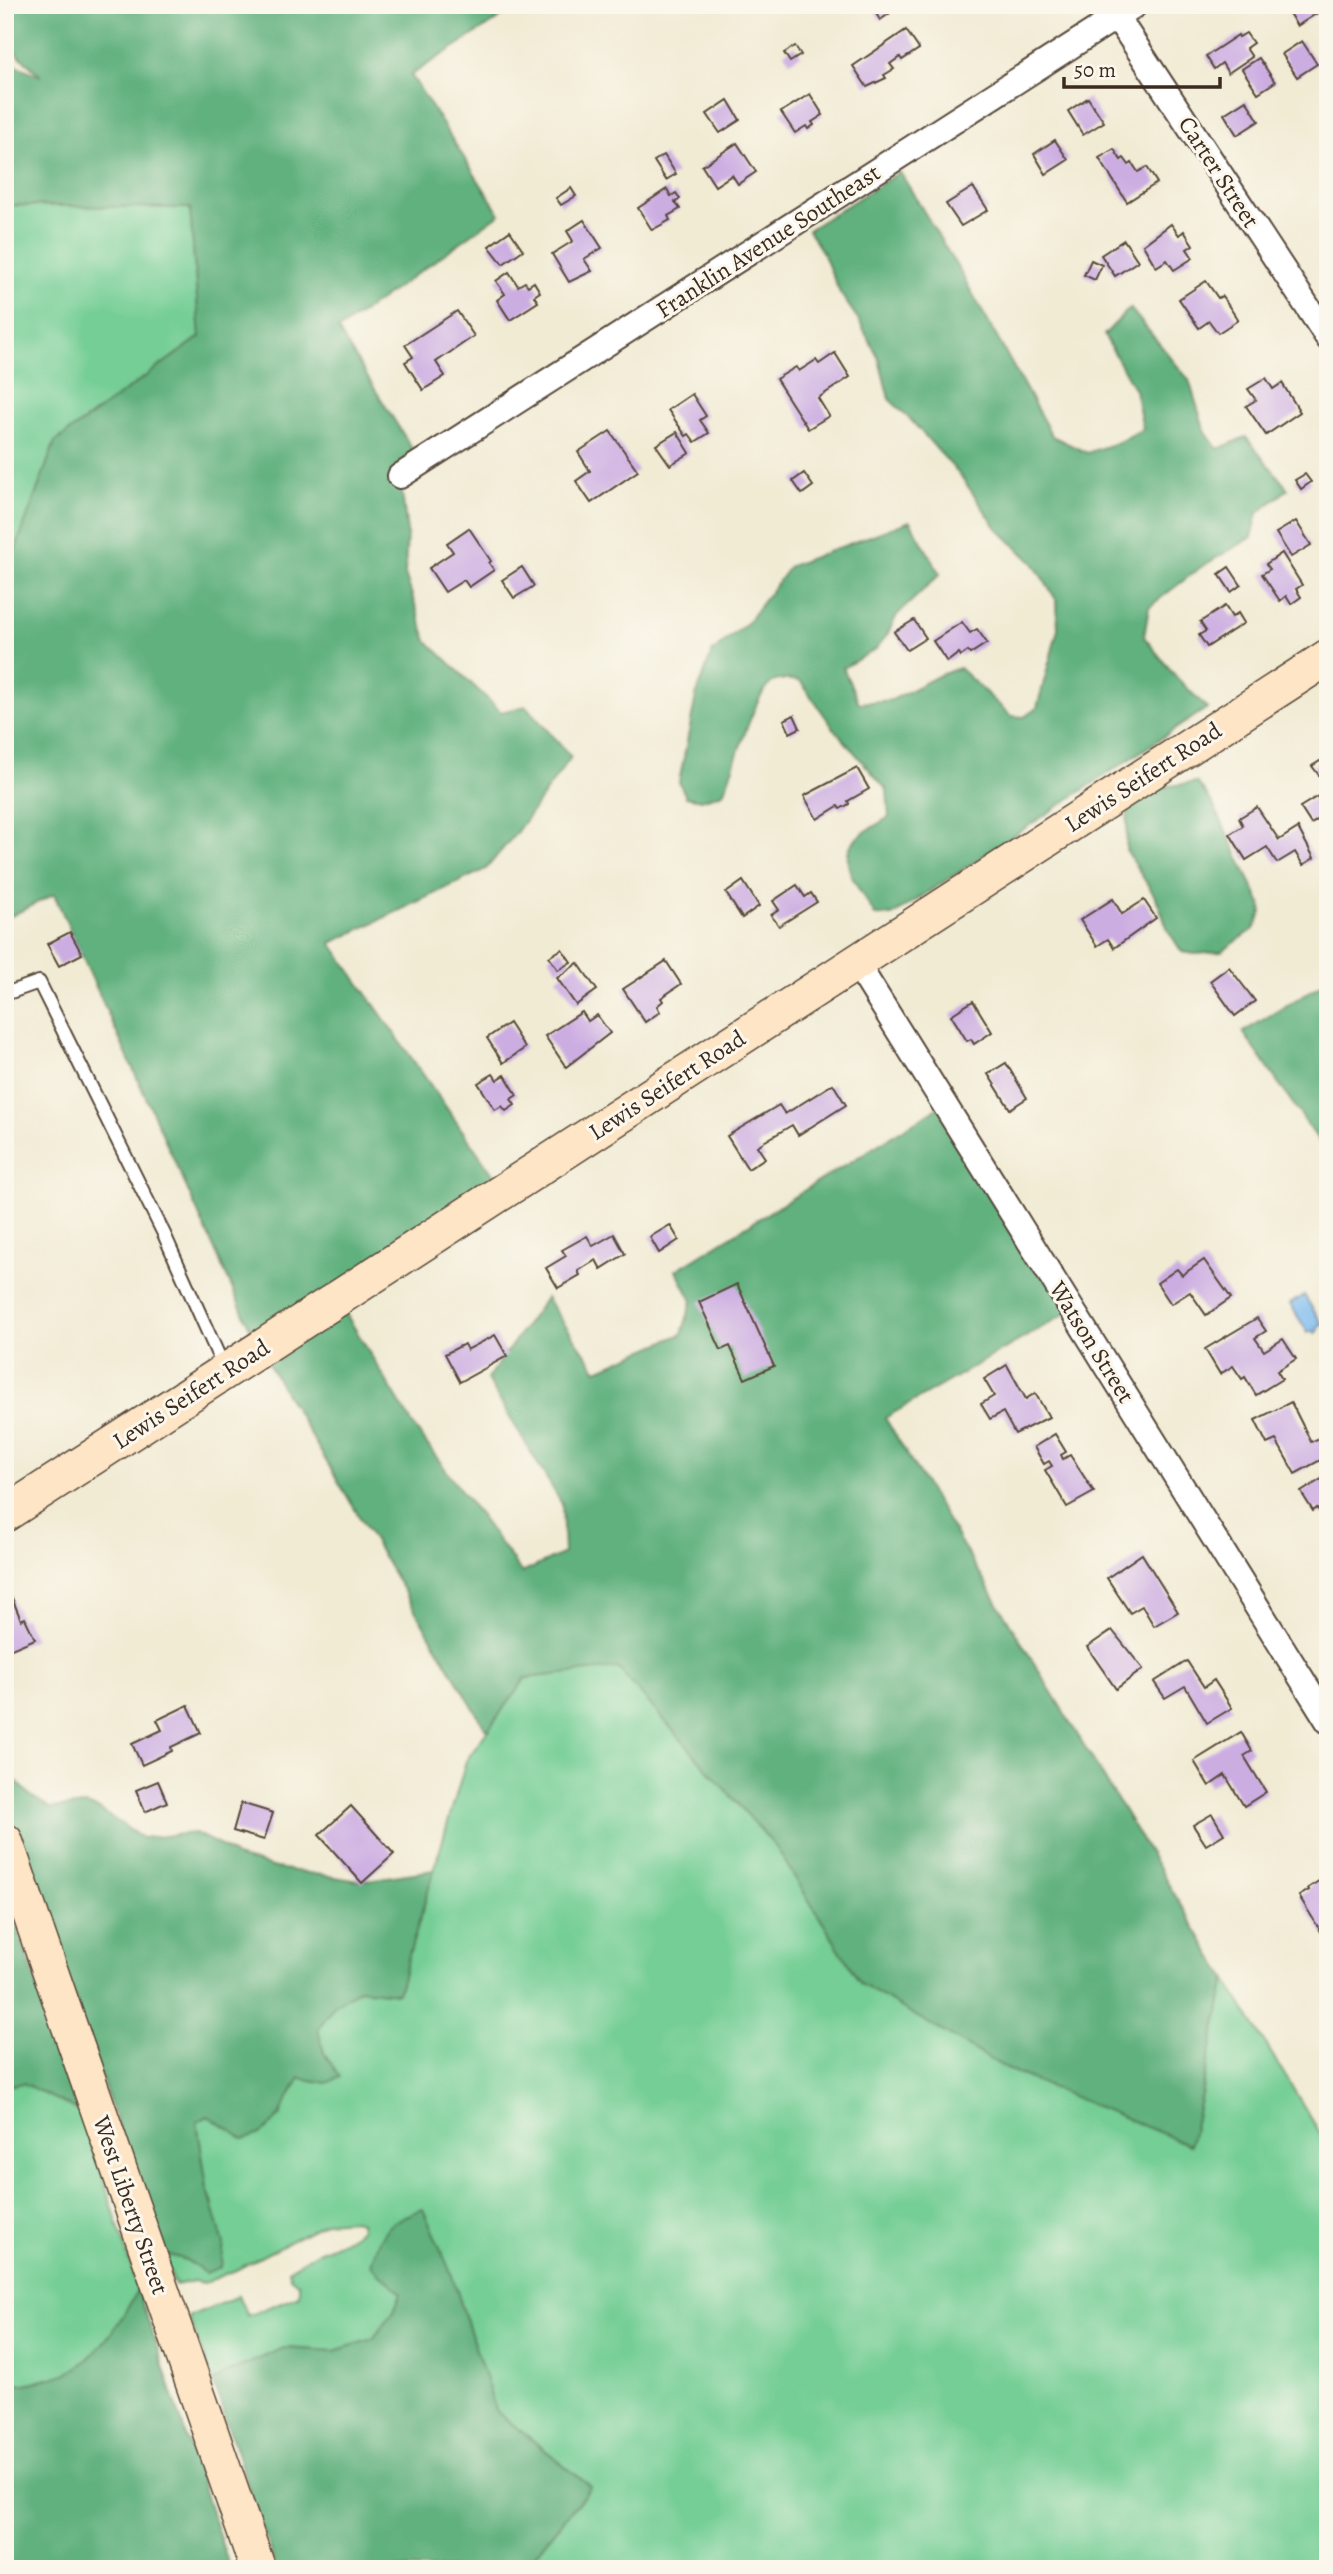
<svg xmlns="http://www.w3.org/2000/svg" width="1333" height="2574" font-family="Alegreya,serif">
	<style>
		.green { fill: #75ce95; stroke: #587c5a; stroke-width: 2 }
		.forest { fill: #60b17e; stroke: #4e6e4e; stroke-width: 2 }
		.water { fill: #7dbbf1; stroke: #5c7288; stroke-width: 2 }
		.building { fill: #ccade2 }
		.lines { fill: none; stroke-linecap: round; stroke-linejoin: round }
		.lane-casing { stroke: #564739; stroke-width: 16 }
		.street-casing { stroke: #564739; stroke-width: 28 }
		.secondary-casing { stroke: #564739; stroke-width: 38 }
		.lane { stroke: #fff; stroke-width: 12 }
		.street { stroke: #fff; stroke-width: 24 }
		.secondary { stroke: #fde5c5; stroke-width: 35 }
		.labels { text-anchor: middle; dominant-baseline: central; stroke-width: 6; stroke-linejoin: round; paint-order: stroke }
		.street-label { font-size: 24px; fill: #3b2a1e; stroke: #fbf7ec }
	</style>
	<rect width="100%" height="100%" fill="#fbf7ec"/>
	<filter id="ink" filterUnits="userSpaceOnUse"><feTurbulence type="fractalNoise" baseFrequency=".0143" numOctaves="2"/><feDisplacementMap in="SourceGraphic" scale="14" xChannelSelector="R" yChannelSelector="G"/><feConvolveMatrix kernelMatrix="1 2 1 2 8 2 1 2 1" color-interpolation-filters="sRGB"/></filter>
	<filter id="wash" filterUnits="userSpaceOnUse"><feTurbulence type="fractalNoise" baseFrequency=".00686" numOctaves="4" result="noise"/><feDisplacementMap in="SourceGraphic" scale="28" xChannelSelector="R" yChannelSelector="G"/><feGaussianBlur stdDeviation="1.57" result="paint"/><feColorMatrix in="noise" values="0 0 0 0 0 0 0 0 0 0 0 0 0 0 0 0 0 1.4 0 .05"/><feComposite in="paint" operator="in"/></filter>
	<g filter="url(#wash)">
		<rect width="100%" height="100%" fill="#f1ebd4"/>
		<g class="green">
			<path d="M5 205 190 208 200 337 55 442 5 578Z"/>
			<path d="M618 1667 776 1847 861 1984 1190 2145 1226 1979 1328 2146V2569H523L591 2487 496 2411 451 2273 377 2274 390 2280 401 2293 394 2311 373 2339 334 2351 284 2348 224 2374 213 2382 189 2317C205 2308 223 2305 238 2295L247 2316 299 2295V2284L290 2277 288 2270 318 2252 348 2239 361 2229 360 2222 353 2220 326 2222 236 2270 204 2283 194 2281 175 2285 162 2253 186 2260 205 2273 213 2204 207 2188 197 2122 208 2116 244 2139 280 2116 286 2099 300 2078 327 2083 324 2053 318 2029 334 2005 359 1989 398 1993 466 1761 525 1678Z"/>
			<path d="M23 2083 83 2113 138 2290C122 2319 105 2347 78 2367 65 2377 22 2386 5 2386V2086Z"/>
		</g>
		<g class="forest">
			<path d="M5 5H520L411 75 500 214 338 330 421 463 400 477 407 532 405 574 427 641 501 712 526 706 571 757 516 833 486 869 331 943 504 1190 337 1299 415 1428 522 1573 564 1553 562 1504 487 1379 546 1298 597 1370 682 1334 692 1301 676 1270 944 1104 1072 1310 885 1418 1226 1979 1190 2145 1007 2069 861 1984 776 1847 618 1668 526 1678 487 1731 260 1350 54 894 5 919V578L55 442 200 337 190 208 5 205V61L41 76 5 43Z"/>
			<path d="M900 172 962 275 1052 436 1087 453 1119 442 1143 429 1135 390 1104 335 1130 308 1189 380 1205 432 1218 449 1246 437 1288 489 1258 513 1252 537 1201 567 1149 607 1144 637 1177 678 1207 708 892 916 875 915C863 894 832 860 857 838 866 830 879 824 889 817L887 790 835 730 800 681C792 680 780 678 773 682 753 694 735 768 723 793L701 800 686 797 679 782 696 696 712 652 746 624 790 566 910 521 940 574 897 615 887 635 876 649 843 668 859 703 892 700 938 676 959 668 1011 716 1024 717 1037 708 1058 629 1057 601 1033 563 997 528 960 475 910 419 889 399 879 359 858 319 840 293 823 253 808 230Z"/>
			<path d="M1197 782 1213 804 1261 904 1262 912 1254 929 1221 952 1195 954 1182 952 1169 932 1156 898 1126 850 1128 808 1163 787Z"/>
			<path d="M1328 980V1154L1243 1032Z"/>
			<path d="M5 1769 31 1796 51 1808 86 1805 99 1809 142 1838 195 1833 223 1847 236 1857 276 1868 360 1881 434 1870 398 1993 359 1989 334 2005 318 2029 324 2053 340 2077 327 2083 300 2078C282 2105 280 2132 244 2139L208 2116 197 2122 207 2188 224 2243 221 2267 205 2273 186 2260 162 2253 5 1800Z"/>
			<path d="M5 1895 83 2113 23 2083 5 2086Z"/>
			<path d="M423 2209 451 2273 496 2411 591 2487 523 2569H276L213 2382 224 2374 284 2348 334 2351 373 2339 394 2311 401 2293C391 2281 379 2277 371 2264 382 2227 387 2223 423 2209Z"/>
			<path d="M138 2290 230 2569H5V2386C22 2386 65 2377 78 2367 105 2347 122 2319 138 2290Z"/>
		</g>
		<path class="water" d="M1304 1295 1322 1324 1317 1327 1319 1330 1315 1333 1313 1330 1308 1333 1290 1304Z"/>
		<g id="blocks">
			<g class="building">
				<path d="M875 5H884L889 14 880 20 872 7Z"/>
				<path d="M1284 5H1323L1325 8 1297 26Z"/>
				<path d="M906 30 919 49 902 60 900 57 890 64 894 69 884 75 886 78 867 87 853 66Z"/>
				<path d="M1246 33 1253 43 1246 48 1252 57 1228 73 1222 63 1214 69 1206 56 1238 35 1239 37Z"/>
				<path d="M1302 41 1317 64 1297 77 1282 54Z"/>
				<path d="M795 46 801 55 790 62 784 53Z"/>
				<path d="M1259 58 1275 82 1258 93 1242 69Z"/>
				<path d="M810 94 823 115 812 122 814 125 808 129 806 126 795 133 781 112Z"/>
				<path d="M1088 98 1104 122 1083 135 1068 111Z"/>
				<path d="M728 100 740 120 720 133 707 114Z"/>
				<path d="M1246 100 1259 121 1237 135 1224 114Z"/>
				<path d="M1055 140 1068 160 1046 174 1034 154Z"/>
				<path d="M737 143 756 172 738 184 732 175 715 186 702 166Z"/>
				<path d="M1114 149 1121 160 1124 158 1129 165 1132 163 1138 172 1147 167 1157 183 1127 202 1099 158Z"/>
				<path d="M664 155 676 174 666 180 654 161Z"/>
				<path d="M973 187 988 210 961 226 946 204Z"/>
				<path d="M571 188 576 196 561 205 556 198Z"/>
				<path d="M667 189 671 196 676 193 680 199 675 202 680 209 668 216 670 220 652 230 638 208Z"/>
				<path d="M584 220 602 248 584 259 592 271 569 282 552 254 573 241 567 231Z"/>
				<path d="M1171 224 1179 235 1184 231 1193 245 1187 249 1193 258 1174 270 1167 260 1156 267 1143 245Z"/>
				<path d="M510 231 523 250 503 264 489 246Z"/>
				<path d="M1124 240 1138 261 1115 276 1101 255Z"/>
				<path d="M1091 260 1102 265 1095 280 1084 275Z"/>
				<path d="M509 272 518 286 525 282 528 286 534 282 540 292 534 296 538 302 510 320 497 300 505 294 496 281Z"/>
				<path d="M1206 281 1218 298 1222 296 1238 320 1218 333 1209 321 1199 328 1179 299Z"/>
				<path d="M457 311 474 336 436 362 445 376 423 390 405 362 413 357 405 345Z"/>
				<path d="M835 353 850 377 818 398 829 416 808 429 776 379 796 367 799 371 816 360 819 364Z"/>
				<path d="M1266 378 1273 389 1282 383 1300 412 1266 435 1246 406 1256 400 1248 389Z"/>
				<path d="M692 394 706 416 700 420 709 433 695 442 689 434 686 436 668 410Z"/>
				<path d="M610 431 638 471 591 503 576 481 590 471 578 452Z"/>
				<path d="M677 432 690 453 670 465 656 445Z"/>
				<path d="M804 473 813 486 802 494 793 481Z"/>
				<path d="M1305 474 1311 482 1301 489 1295 480Z"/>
				<path d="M1296 521 1311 545 1291 557 1276 533Z"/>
				<path d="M469 528 491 561 489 563 494 570 469 587 464 580 445 592 429 568 453 552 447 543Z"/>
				<path d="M1282 553 1302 585 1296 589 1301 597 1291 604 1286 596 1280 601 1262 574 1270 569 1266 564Z"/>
				<path d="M522 567 534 586 514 598 502 580Z"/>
				<path d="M1229 567 1241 585 1231 592 1219 574Z"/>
				<path d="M1225 606 1232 617 1238 613 1244 623 1207 647 1199 635 1206 631 1200 622Z"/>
				<path d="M914 620 926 638 907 650 894 632Z"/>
				<path d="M962 622 970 633 977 629 987 643 970 654 968 651 961 656 959 653 947 662 933 641Z"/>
				<path d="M794 715 800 728 790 733 784 720Z"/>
				<path d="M1328 756V787L1312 766Z"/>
				<path d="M857 768 869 789 848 801 849 804 840 809 838 806 817 819 804 796Z"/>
				<path d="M1328 790V813L1311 824 1300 807Z"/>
				<path d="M1257 807 1279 840 1298 828 1314 858 1303 865 1295 852 1277 863 1267 847 1246 860 1230 834 1243 826 1239 818Z"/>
				<path d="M743 881 759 906 742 918 726 893Z"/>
				<path d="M797 885 805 897 811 893 817 902 779 926 771 915 779 910 773 901Z"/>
				<path d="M1113 899 1122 914 1144 900 1156 918 1114 948 1108 939 1097 946 1080 920Z"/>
				<path d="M70 932 82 954 59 966 47 944Z"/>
				<path d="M562 949 571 962 558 970 549 957Z"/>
				<path d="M666 961 681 984 661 998 663 1001 657 1006 660 1012 645 1022 623 989Z"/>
				<path d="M578 963 597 990 576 1005 557 978Z"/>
				<path d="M1229 967 1255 1001 1235 1016 1210 981Z"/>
				<path d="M973 1001 992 1032 974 1044 971 1039 967 1041 951 1015Z"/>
				<path d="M582 1012 588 1021 597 1015 610 1033 566 1067 545 1036Z"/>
				<path d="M509 1023 525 1048 503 1063 487 1038Z"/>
				<path d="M1006 1063 1027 1098 1010 1109 988 1074Z"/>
				<path d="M493 1074 497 1080 505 1075 517 1095 511 1099 515 1105 506 1111 502 1106 495 1110 478 1083Z"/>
				<path d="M833 1084 846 1105 798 1135 792 1125 757 1146 765 1158 748 1169 727 1136 779 1105 785 1114Z"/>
				<path d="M670 1225 679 1240 659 1253 650 1237Z"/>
				<path d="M614 1234 625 1254 601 1269 596 1260 578 1271 580 1275 558 1288 546 1268 566 1256 562 1250 587 1236 593 1246Z"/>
				<path d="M1204 1260 1231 1298 1206 1315 1190 1292 1171 1304 1157 1283 1177 1269 1182 1275Z"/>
				<path d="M737 1284 774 1366 745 1379 730 1346 721 1350 699 1302Z"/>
				<path d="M1257 1318 1266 1331 1255 1338 1264 1351 1283 1339 1296 1359 1277 1371 1282 1379 1256 1395 1245 1377 1242 1379 1233 1366 1220 1374 1205 1349Z"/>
				<path d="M495 1335 507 1356 460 1382 445 1354 464 1344 467 1350Z"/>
				<path d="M1007 1365 1026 1399 1035 1393 1049 1417 1015 1434 1003 1412 990 1419 981 1404 994 1396 984 1379Z"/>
				<path d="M1291 1402 1311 1442 1328 1434V1456L1295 1474 1276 1440 1267 1444 1255 1420Z"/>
				<path d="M1055 1434 1066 1452 1061 1455 1063 1459 1070 1455 1094 1492 1067 1507 1045 1470 1052 1466 1049 1461 1044 1464 1034 1447Z"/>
				<path d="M1328 1475V1510L1321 1514 1317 1508 1313 1511 1301 1492Z"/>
				<path d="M1142 1554 1178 1612 1154 1626 1142 1606 1130 1613 1107 1578Z"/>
				<path d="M12 1598 21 1620 25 1618 35 1639 7 1651 5 1650V1601Z"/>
				<path d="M1112 1630 1143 1669 1116 1689 1087 1647Z"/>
				<path d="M1187 1661 1204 1687 1214 1680 1232 1708 1207 1723 1185 1686 1165 1698 1154 1682Z"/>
				<path d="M188 1705 201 1733 171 1747 172 1751 142 1765 132 1744 162 1730 157 1720Z"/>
				<path d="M1241 1732 1252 1751 1244 1756 1266 1792 1244 1806 1225 1775 1209 1786 1194 1761Z"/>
				<path d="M158 1781 167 1802 145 1812 136 1790Z"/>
				<path d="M241 1803 273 1813 264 1840 233 1831Z"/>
				<path d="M351 1806 394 1854 362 1883 319 1835Z"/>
				<path d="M1212 1814 1224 1834 1206 1845 1193 1825Z"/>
				<path d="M1328 1875V1932L1323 1935 1299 1896 1309 1890 1308 1888Z"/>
			</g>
		</g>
	</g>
	<g filter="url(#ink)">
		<use href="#blocks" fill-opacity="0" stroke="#564739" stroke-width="2"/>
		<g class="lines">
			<defs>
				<path id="lane" d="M5 994 39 982 164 1234 224 1368"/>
				<g id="street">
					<path d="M1109 5 1328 338"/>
					<path d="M400 476 1135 5"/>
					<path d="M857 964 1328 1721"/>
				</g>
				<g id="secondary">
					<path d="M5 1514 1328 657"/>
					<path d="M5 1841 258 2569"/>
				</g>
			</defs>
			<use href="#lane" class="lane-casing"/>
			<use href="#street" class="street-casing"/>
			<use href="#secondary" class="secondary-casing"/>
			<use href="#lane" class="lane"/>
			<use href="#street" class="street"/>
			<use href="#secondary" class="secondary"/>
		</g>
	</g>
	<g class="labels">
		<g class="street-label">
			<text transform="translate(1219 172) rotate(57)">Carter Street</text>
			<text transform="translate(768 241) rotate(-33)">Franklin Avenue Southeast</text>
			<text transform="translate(1143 777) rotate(-33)">Lewis Seifert Road</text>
			<text transform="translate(667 1085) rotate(-33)">Lewis Seifert Road</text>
			<text transform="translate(1092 1342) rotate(58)">Watson Street</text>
			<text transform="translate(191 1394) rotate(-33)">Lewis Seifert Road</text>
			<text transform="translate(131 2205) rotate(71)">West Liberty Street</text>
		</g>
	</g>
	<rect width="1333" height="2574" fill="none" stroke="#fbf7ec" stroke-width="28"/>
	<path d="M1064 77v10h156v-10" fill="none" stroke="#3b2a1e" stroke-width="3.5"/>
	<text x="1074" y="77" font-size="21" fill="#3b2a1e" stroke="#fbf7ec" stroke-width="5" paint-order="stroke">50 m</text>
</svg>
